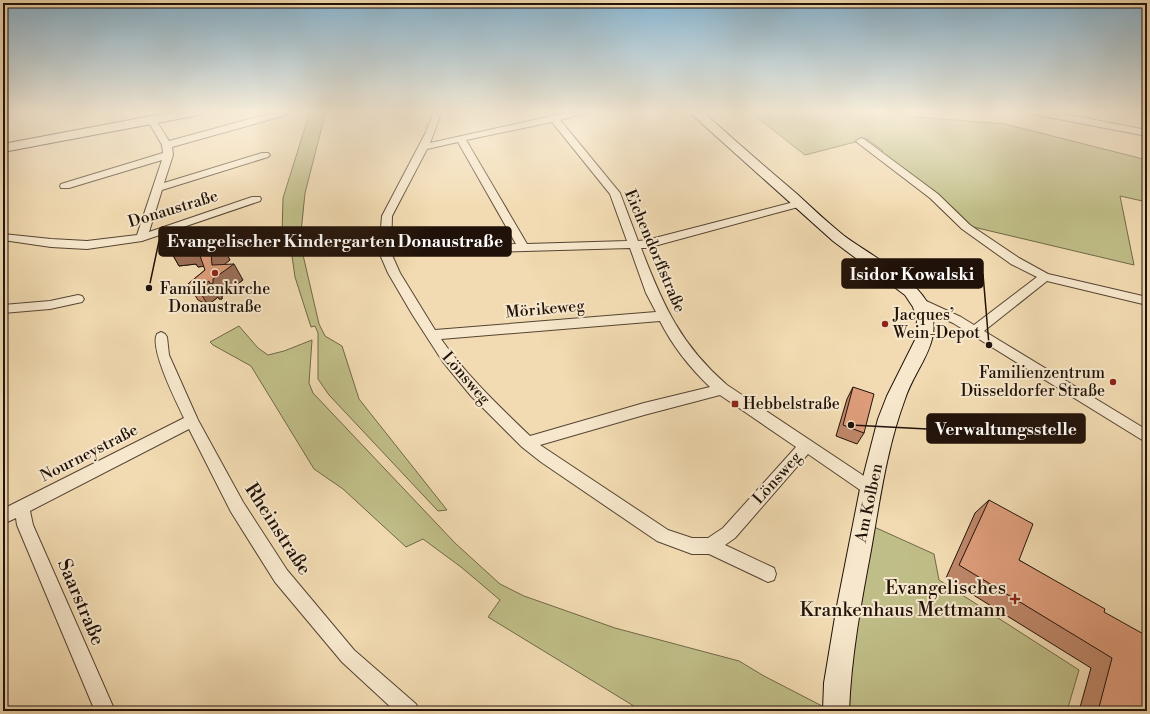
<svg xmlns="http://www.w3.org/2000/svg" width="1150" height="714" font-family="'Libre Bodoni',serif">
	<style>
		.green { fill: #c0be88; stroke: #706848 }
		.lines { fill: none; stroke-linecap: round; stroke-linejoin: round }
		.street-casing { stroke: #543; stroke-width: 2 }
		.secondary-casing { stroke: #211209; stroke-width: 2 }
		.street { fill: #f7e8cd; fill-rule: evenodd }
		.secondary { fill: #f7e8cd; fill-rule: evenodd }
		.wall { fill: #bf876a; stroke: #211209 }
		.shaded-wall { fill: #9b6e56; stroke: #211209 }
		.building { fill: #de9d7b; stroke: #211209 }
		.poi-dot { fill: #8f2418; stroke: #f7e8cd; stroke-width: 1.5 }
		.labels { text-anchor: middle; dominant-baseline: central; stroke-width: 4; stroke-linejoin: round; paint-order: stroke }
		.street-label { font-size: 16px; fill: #211209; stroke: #f7e8cd }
		.poi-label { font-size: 16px; fill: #211209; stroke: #f7e8cd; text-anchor: start }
		.near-street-label { font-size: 19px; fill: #211209; stroke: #f7e8cd }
		.near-poi-label { font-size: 19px; fill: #211209; stroke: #f7e8cd; text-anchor: end }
		.leader { fill: none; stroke: #211209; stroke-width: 1.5 }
		.callout-dot { fill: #211209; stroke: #f7e8cd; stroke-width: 1.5 }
		.callout { fill: #211209; stroke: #211209; stroke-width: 1.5 }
		.callout-label { font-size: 17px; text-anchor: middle; font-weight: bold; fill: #fff }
	</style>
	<rect width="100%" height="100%" fill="#f2dbb2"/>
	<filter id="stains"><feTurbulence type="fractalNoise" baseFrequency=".005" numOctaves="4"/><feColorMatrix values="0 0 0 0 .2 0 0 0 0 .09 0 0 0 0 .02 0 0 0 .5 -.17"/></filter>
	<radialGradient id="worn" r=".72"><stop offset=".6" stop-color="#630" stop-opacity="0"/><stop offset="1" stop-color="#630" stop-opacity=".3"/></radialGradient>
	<g class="green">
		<path d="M308 111H326L305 193 300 242 319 324 325 336 342 346 359 399 447 510 438 511 329 395 318 379V333L315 326 311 327 295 277 290 242 279 238 282 234 283 198 308 118Z"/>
		<path d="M749 111H886L918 117 1005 124 1147 160V202L1120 196 1134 265 969 226 883 154 882 150 867 139 805 155Z"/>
		<path d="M239 326 258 348 268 355 284 351 312 340 309 383 313 393 455 543 500 584 524 596 615 628 739 661 764 676 824 707V711H642L488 617 500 600 461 567 423 539 406 547 343 489 314 469 251 366 213 345 210 342Z"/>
		<path d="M872 526 934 554 939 580 1079 670 1067 711H844Z"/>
	</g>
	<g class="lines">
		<defs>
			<g id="street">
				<path d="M279 111H286L287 113 286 115 172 147 173 155 164 183 262 153H268L270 155 268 157 162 190 149 232 252 197H260L261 199 260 201 142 241 87 249 51 247 3 240V234L51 239 87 241 137 235 162 160 69 188H61L60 186 61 184 163 153 162 145 148 121 149 119H155L169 141Z"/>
				<path d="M434 111H442L430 143 575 111H593L560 120 620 193 638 241 647 240 794 202H802L803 204 802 206 647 248H641C663 305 680 344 727 385L876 484 879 489 876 494 871 496 866 494 808 454 735 538 725 545 774 568 776 574 774 580 768 582 709 554H692L657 541 541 462 522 447 471 396 443 362 412 314 388 273 379 252 382 216 425 134ZM552 122 610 194 627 241 527 244 466 140ZM458 142 516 244 391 248 392 216 427 149ZM630 248 646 293 656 312 435 330 400 273 392 255ZM660 321C672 345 690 368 710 387L644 403 530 436C498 405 466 375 441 339ZM720 395 796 447 723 528 708 538H692L668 530 540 445 644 415Z"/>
				<path d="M1028 111H1048L1147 130V136L1032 114Z"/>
				<path d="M861 138 864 139 938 194 970 225 1019 258 1048 274 1147 297V305L1047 281 984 331 1147 430V443L953 323 916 306 914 303 916 300 920 299 924 300 961 317 974 325 1037 277 1011 264 962 229 930 198 858 143 856 141Z"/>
				<path d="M78 295 82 296 84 299 82 302 50 309 3 313V305L50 301Z"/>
				<path d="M161 332 165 334 167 337 169 355 198 420 243 502 287 570 354 650 416 704 419 711H395L342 662 275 582 231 512 189 429 30 511 33 525 115 711H95L17 525 16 518 3 524V509L184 418C177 403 149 348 157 334Z"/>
			</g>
			<g id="secondary">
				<path d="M178 111H205L199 115 3 152V144Z"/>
				<path d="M688 111H702C733 139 765 167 797 194 812 208 827 222 843 235 867 253 913 277 927 302 947 339 916 365 905 399 887 447 880 499 871 550 861 603 851 657 849 711H823L824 683 836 611 860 489 878 419 887 396 916 338 917 319 913 307 905 295 833 241Z"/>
			</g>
		</defs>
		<use href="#street" class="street-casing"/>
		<use href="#secondary" class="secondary-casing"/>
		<use href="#street" class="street"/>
		<use href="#secondary" class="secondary"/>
	</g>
	<g class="wall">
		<path d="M211 232 216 242 230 260 224 264 243 280 222 295V299H219L218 297 208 305 198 300 188 284 205 270 204 266 198 267 196 264 179 266 170 250Z"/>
		<path d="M853 387 864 433 857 444 836 436 847 399Z"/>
		<path d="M989 500 1019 560 1104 612 1147 711H1079L1091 668 946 578 975 513Z"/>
	</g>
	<g class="shaded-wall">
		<path d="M211 232 219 246 222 244 230 260 220 268 234 264 243 280 222 295V299H219L218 297 208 305 198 289 212 265 204 237Z"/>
		<path d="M188 248 198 250 207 266 198 267 196 264 179 266 170 250Z"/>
	</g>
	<g class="building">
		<path d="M199 227 211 232 204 237 222 244 211 252 212 265 234 264 213 279V283L210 284 209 281 198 289 188 284 205 270 198 250 189 251 188 248 170 250 166 243Z"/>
		<path d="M853 387 874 394 864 433 843 425Z"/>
		<path d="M989 500 1033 524 1019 560 1105 609 1104 612 1147 636V711H1098L1112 658 959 565Z"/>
	</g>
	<linearGradient id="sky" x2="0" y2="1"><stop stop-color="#89b6d2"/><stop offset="0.53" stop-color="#f9efdc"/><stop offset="1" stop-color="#f9efdc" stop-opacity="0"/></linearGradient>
	<rect width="1150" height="211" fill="url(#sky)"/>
	<g class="poi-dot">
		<circle cx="215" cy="273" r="4"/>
		<circle cx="885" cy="324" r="4"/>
		<circle cx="1113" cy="382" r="4"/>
		<rect x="731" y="400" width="8" height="8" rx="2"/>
		<path d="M1013 593h4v4h4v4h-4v4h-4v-4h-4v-4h4z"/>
	</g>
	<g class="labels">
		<g class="street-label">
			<text transform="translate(173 209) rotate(-17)">Donaustraße</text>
			<text transform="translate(655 251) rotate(67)">Eichendorffstraße</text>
			<text transform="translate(545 309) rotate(-5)">Mörikeweg</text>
			<text transform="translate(466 378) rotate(49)">Lönsweg</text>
			<text transform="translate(89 453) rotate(-27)">Nourneystraße</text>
			<text transform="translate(777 478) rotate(-48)">Lönsweg</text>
			<text transform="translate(869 503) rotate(-78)">Am Kolben</text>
		</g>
		<g class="poi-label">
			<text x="215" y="289" text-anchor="middle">Familienkirche<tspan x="215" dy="18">Donaustraße</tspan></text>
			<text x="893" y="315">Jacques’<tspan x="893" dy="18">Wein-Depot</tspan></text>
			<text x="1105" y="373" text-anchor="end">Familienzentrum<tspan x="1105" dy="18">Düsseldorfer Straße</tspan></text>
			<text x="743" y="404">Hebbelstraße</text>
		</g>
		<g class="near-street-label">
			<text transform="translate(278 529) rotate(57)">Rheinstraße</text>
			<text transform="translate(81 602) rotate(67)">Saarstraße</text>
		</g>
		<g class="near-poi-label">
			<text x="1006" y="588">Evangelisches<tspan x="1006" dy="22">Krankenhaus Mettmann</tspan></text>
		</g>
	</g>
	<path class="leader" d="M149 288L159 241M989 345L983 274M851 425L927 429"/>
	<g class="callout-dot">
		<circle cx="149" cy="288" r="4"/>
		<circle cx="989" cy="345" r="4"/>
		<circle cx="851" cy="425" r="4"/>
	</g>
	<g class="callout">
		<rect x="159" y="227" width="352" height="29" rx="4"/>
		<rect x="842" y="259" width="141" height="29" rx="4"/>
		<rect x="927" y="414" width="158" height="29" rx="4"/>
	</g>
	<g class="callout-label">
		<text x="335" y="247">Evangelischer Kindergarten Donaustraße</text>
		<text x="912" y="280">Isidor Kowalski</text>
		<text x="1006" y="435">Verwaltungsstelle</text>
	</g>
	<rect width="1150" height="714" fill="none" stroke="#f2dbb2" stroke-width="16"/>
	<rect x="4" y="4" width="1142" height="706" fill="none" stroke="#211209" stroke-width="2"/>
	<rect x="8" y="8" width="1134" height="698" fill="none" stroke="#211209"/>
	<rect width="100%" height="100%" filter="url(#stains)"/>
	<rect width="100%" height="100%" fill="url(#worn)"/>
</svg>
